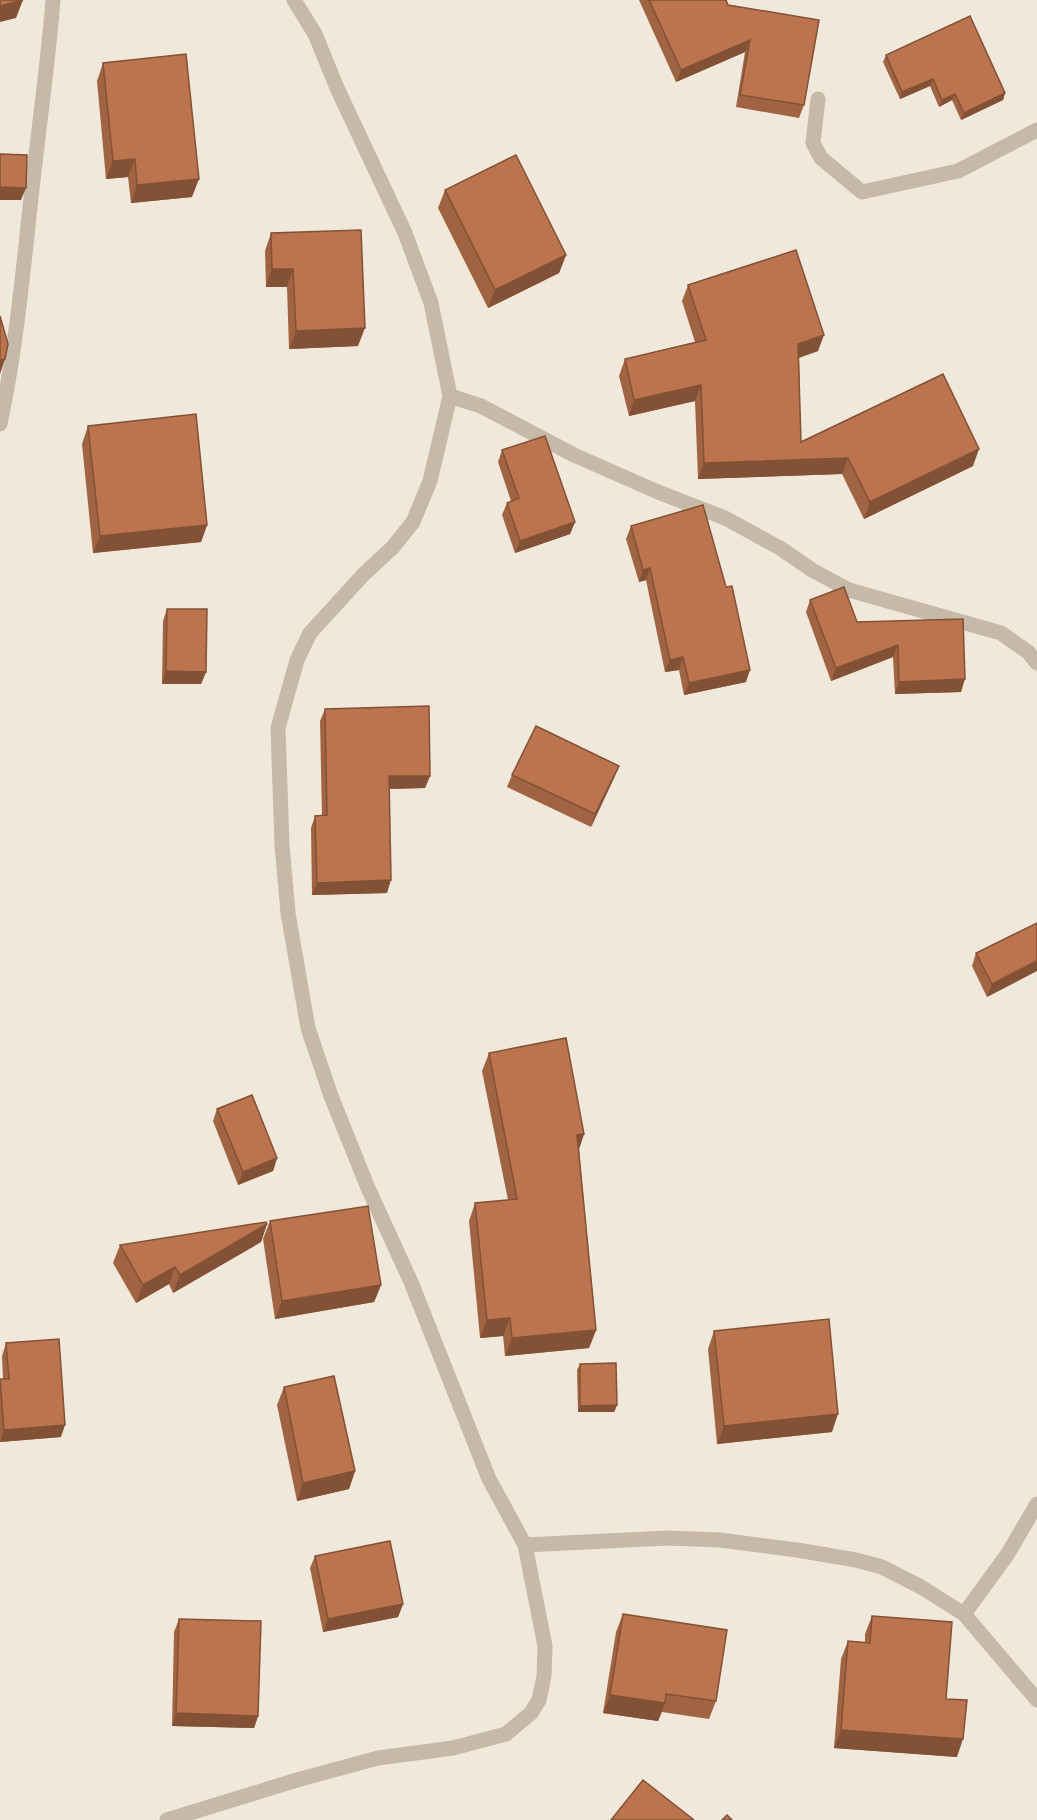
<svg xmlns="http://www.w3.org/2000/svg" width="1037" height="1820" font-family="'PT Sans',sans-serif">
	<style>
		.lines { fill: none; stroke-linecap: round; stroke-linejoin: round }
		.minor { stroke: #c6b9a8; stroke-width: 15 }
		.wall { fill: #a16442 }
		.shaded-wall { fill: #835136 }
		.building { fill: #bb744d; stroke: #835136; stroke-width: 1.5 }
	</style>
	<rect width="100%" height="100%" fill="#efe8db"/>
	<g class="lines">
		<g class="minor">
			<path d="M294 0 315 34 337 88 405 233 431 303 450 396 430 481 413 522 393 547 363 575 310 633 297 660 278 728 282 845 288 913 308 1028 331 1096 368 1188 411 1282 489 1479 525 1545 667 1538 720 1540 797 1550 856 1560 882 1567 921 1587 964 1614 1037 1700"/>
			<path d="M818 99 813 143 821 158 862 192 958 171 1037 130"/>
			<path d="M450 396 481 406 574 455 658 492 725 518 780 548 812 570 849 590 1001 633 1028 652 1037 663"/>
			<path d="M0 424C19 335 25 245 36 155 42 103 49 52 53 0"/>
			<path d="M964 1614 1007 1555 1037 1504"/>
			<path d="M167 1820 297 1780 378 1758 453 1748 506 1734 531 1713 539 1700 544 1676 545 1646 525 1545"/>
		</g>
	</g>
	<g class="wall">
		<path d="M639 0H726L728 5 804 105 799 118 736 107 745 52 676 82Z"/>
		<path d="M886 55 1005 93 1003 100 961 120 952 100 939 107 930 86 900 99 883 62Z"/>
		<path d="M103 63 192 197 131 203 128 177 106 179 97 81Z"/>
		<path d="M445 190 566 255 559 273 488 308 438 208Z"/>
		<path d="M271 233 358 346 289 349 287 287H266L265 251Z"/>
		<path d="M688 285 818 351 799 358 801 442 973 466 864 519 842 474 698 479 695 401 629 416 619 376 625 359 695 342 682 301Z"/>
		<path d="M88 426 207 525 201 542 93 553 82 444Z"/>
		<path d="M502 450 575 522 570 534 515 553 502 515 507 503 511 501 498 462Z"/>
		<path d="M631 526 746 682 684 695 679 670 665 672 646 580 639 582 626 539Z"/>
		<path d="M810 600 857 622 963 619 961 692 895 694 893 657 831 681 806 612Z"/>
		<path d="M167 609 206 672 201 684H162L163 621Z"/>
		<path d="M325 709 430 776 425 788 389 789 387 893 312 895 311 828 315 816H322L320 721Z"/>
		<path d="M512 775 614 778 591 827 507 787Z"/>
		<path d="M1037 923 987 997 972 966 976 953Z"/>
		<path d="M489 1053 584 1134 579 1149 596 1330 589 1348 505 1356 503 1336 480 1338 469 1221 475 1203 508 1200 482 1071Z"/>
		<path d="M217 1109 277 1158 273 1171 238 1185 213 1121Z"/>
		<path d="M270 1221 381 1285 374 1302 275 1319 263 1239Z"/>
		<path d="M267 1224 261 1242 173 1293 169 1284 136 1303 113 1263 120 1245Z"/>
		<path d="M714 1331 832 1432 717 1444 708 1349Z"/>
		<path d="M6 1343 61 1437 0 1442V1379H3L2 1356Z"/>
		<path d="M580 1364 617 1405 614 1412H578L577 1370Z"/>
		<path d="M284 1387 355 1471 349 1489 297 1501 277 1405Z"/>
		<path d="M315 1556 403 1604 398 1617 323 1632 310 1568Z"/>
		<path d="M623 1614 716 1701 709 1719 662 1712 658 1721 603 1713 616 1632Z"/>
		<path d="M872 1616 946 1699 957 1757 834 1748 841 1659 848 1641 865 1642V1634Z"/>
		<path d="M179 1619 258 1716 254 1728 172 1726 174 1632Z"/>
	</g>
	<g class="shaded-wall">
		<path d="M23 0 16 18 0 22V6Z"/>
		<path d="M750 40 745 52 676 82 681 70Z"/>
		<path d="M933 79 930 86 900 99 902 92Z"/>
		<path d="M1005 93 1003 100 961 120 964 113Z"/>
		<path d="M955 94 952 100 939 107 942 100Z"/>
		<path d="M135 159 128 177 106 179 113 161Z"/>
		<path d="M199 179 192 197 131 203 137 185Z"/>
		<path d="M0 187 26 188 21 200H0Z"/>
		<path d="M566 255 559 273 488 308 495 290Z"/>
		<path d="M272 269H293L287 287H266Z"/>
		<path d="M365 328 358 346 289 349 296 331Z"/>
		<path d="M824 335 818 351 792 360 798 344Z"/>
		<path d="M5 359 0 374V360Z"/>
		<path d="M701 385 695 401 629 416 634 400Z"/>
		<path d="M979 449 973 466 864 519 870 502Z"/>
		<path d="M848 458 842 474 698 479 704 463Z"/>
		<path d="M575 522 570 534 515 553 520 541Z"/>
		<path d="M207 525 201 542 93 553 100 536Z"/>
		<path d="M650 568 646 580 639 582 643 570Z"/>
		<path d="M898 645 893 657 831 681 836 668Z"/>
		<path d="M683 657 679 670 665 672 670 660Z"/>
		<path d="M750 670 746 682 684 695 689 683Z"/>
		<path d="M166 671 206 672 201 684H162Z"/>
		<path d="M965 679 961 692 895 694 899 682Z"/>
		<path d="M619 766 614 778 591 827 595 814Z"/>
		<path d="M389 776H430L425 788 384 789Z"/>
		<path d="M391 880 387 893 312 895 317 883Z"/>
		<path d="M1037 961V971L987 997 992 984Z"/>
		<path d="M584 1134 578 1152 577 1135Z"/>
		<path d="M277 1158 273 1171 238 1185 243 1172Z"/>
		<path d="M267 1224 261 1242 173 1293 180 1275Z"/>
		<path d="M175 1267 169 1284 136 1303 143 1285Z"/>
		<path d="M381 1285 374 1302 275 1319 282 1301Z"/>
		<path d="M510 1318 503 1336 480 1338 487 1320Z"/>
		<path d="M596 1330 589 1348 505 1356 512 1338Z"/>
		<path d="M617 1405 614 1412H578L580 1406Z"/>
		<path d="M838 1414 832 1432 717 1444 724 1426Z"/>
		<path d="M65 1425 61 1437 0 1442 4 1430Z"/>
		<path d="M355 1471 349 1489 297 1501 303 1483Z"/>
		<path d="M403 1604 398 1617 323 1632 328 1619Z"/>
		<path d="M610 1695 665 1703 658 1721 603 1713Z"/>
		<path d="M176 1713 258 1716 254 1728 172 1726Z"/>
		<path d="M841 1730 963 1739 957 1757 834 1748Z"/>
	</g>
	<g class="building">
		<path d="M0 0H23L0 6Z"/>
		<path d="M649 0H726L728 5 819 20 804 105 740 95 750 40 681 70Z"/>
		<path d="M970 16 1005 93 964 113 955 94 942 100 933 79 902 92 886 55Z"/>
		<path d="M186 54 199 179 137 185 135 159 113 161 103 63Z"/>
		<path d="M0 154 27 155 26 188 0 187Z"/>
		<path d="M516 155 566 255 495 290 445 190Z"/>
		<path d="M361 230 365 328 296 331 293 269H272L271 233Z"/>
		<path d="M796 250 824 335 798 344 801 442 943 374 979 449 870 502 848 458 704 463 701 385 634 400 625 359 706 340 688 285Z"/>
		<path d="M0 316 8 344 5 359 0 360Z"/>
		<path d="M196 414 207 525 100 536 88 426Z"/>
		<path d="M545 436 575 522 520 541 507 503 519 498 502 450Z"/>
		<path d="M703 505 726 587 732 586 750 670 689 683 683 657 670 660 650 568 643 570 631 526Z"/>
		<path d="M844 587 857 622 963 619 965 679 899 682 898 645 836 668 810 600Z"/>
		<path d="M167 609H207L206 672 166 671Z"/>
		<path d="M429 706 430 776H389L391 880 317 883 315 816 327 815 325 709Z"/>
		<path d="M536 726 619 766 595 814 512 775Z"/>
		<path d="M1037 923V961L992 984 976 953Z"/>
		<path d="M566 1038 584 1134 577 1135 596 1330 512 1338 510 1318 487 1320 475 1203 517 1199 489 1053Z"/>
		<path d="M252 1095 277 1158 243 1172 217 1109Z"/>
		<path d="M368 1206 381 1285 282 1301 270 1221Z"/>
		<path d="M266 1222 267 1224 180 1275 175 1267 143 1285 120 1245Z"/>
		<path d="M829 1319 838 1414 724 1426 714 1331Z"/>
		<path d="M59 1339 65 1425 4 1430 0 1379H9L6 1343Z"/>
		<path d="M616 1363 617 1405 580 1406V1364Z"/>
		<path d="M334 1376 355 1471 303 1483 284 1387Z"/>
		<path d="M390 1541 403 1604 328 1619 315 1556Z"/>
		<path d="M623 1614 727 1630 716 1701 666 1694 665 1703 610 1695Z"/>
		<path d="M872 1616 952 1622 946 1699 967 1700 963 1739 841 1730 848 1641 870 1643Z"/>
		<path d="M179 1619 261 1621 258 1716 176 1713Z"/>
		<path d="M643 1780 694 1820H611Z"/>
		<path d="M727 1815 732 1820H722Z"/>
	</g>
</svg>
